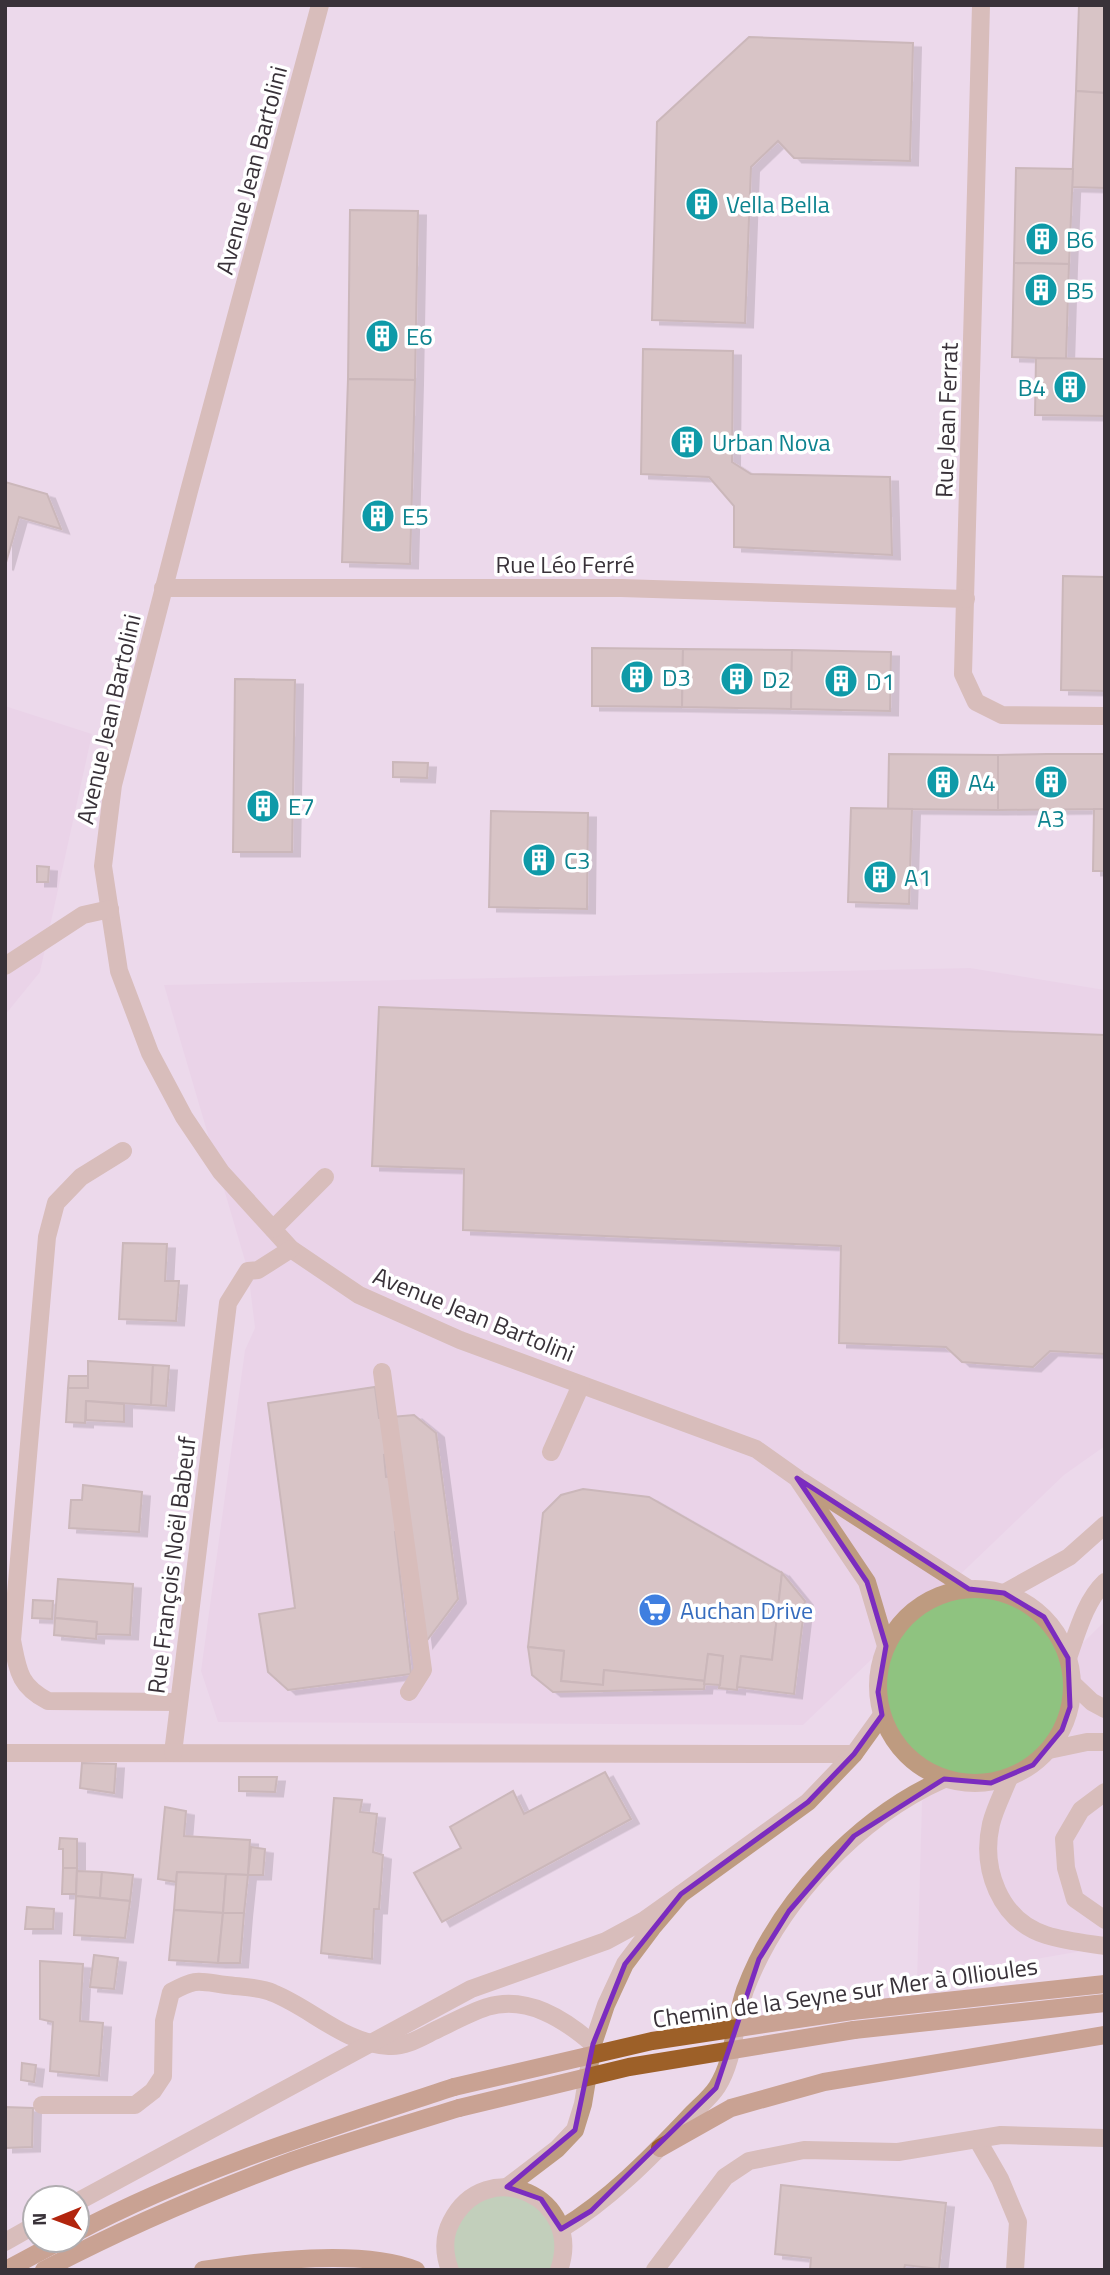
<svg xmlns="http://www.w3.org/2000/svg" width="1110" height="2275" font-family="'Titillium Web',sans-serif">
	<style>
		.built { fill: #e6cde5 }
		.green { fill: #8fc380 }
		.building { fill: #beaa9a; stroke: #a28f7f; stroke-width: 2; fill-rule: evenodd; filter: url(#shadow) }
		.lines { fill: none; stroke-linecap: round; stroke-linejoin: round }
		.minor { stroke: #be9b80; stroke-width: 18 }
		.major { stroke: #9d6028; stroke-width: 18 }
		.major-bridge { stroke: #9d6028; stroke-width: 18 }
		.marked { fill: none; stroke: #7b2cbf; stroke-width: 5; stroke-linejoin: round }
		.labels { text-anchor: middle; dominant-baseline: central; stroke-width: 7; stroke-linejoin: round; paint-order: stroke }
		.street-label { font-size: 24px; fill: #393239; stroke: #fff }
		.culture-label { font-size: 24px; fill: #0d838f; stroke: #fff; text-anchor: start }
		.shop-label { font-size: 24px; fill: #366cbe; stroke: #fff; text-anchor: start }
	</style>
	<defs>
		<filter id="shadow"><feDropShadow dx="8" dy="4.5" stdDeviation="0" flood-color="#0004"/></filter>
	</defs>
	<rect width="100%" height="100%" fill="#ecd9eb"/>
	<g class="built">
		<path d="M5 706 92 734 40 972 5 1015Z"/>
		<path d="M970 968 1105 990V1446L1064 1475 803 1725 218 1722 201 1671 245 1350 255 1328 248 1271 164 985Z"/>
		<path d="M1105 1621V1947L917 1980 922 1801Z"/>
	</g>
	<g class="green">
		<circle cx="975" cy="1686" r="97"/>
		<path d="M507 2187 553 2213 559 2270H450L456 2211Z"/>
	</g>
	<g class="building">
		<path d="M1079 5H1105V93L1076 91Z"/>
		<path d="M749 37 913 43 910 161 794 158 778 141 751 167 745 323 652 320 657 122Z"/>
		<path d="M1076 91 1105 93V188L1072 187Z"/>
		<path d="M1016 168 1073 169 1069 264 1014 263Z"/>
		<path d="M350 210 418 211 415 380 348 379Z"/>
		<path d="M1014 263 1069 264 1066 359 1012 357Z"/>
		<path d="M643 349 733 351 732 462 751 474 890 477 892 555 734 547V506L709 477 641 474Z"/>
		<path d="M1036 358 1105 359V416L1035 415Z"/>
		<path d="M348 379 415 380 410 564 342 562Z"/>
		<path d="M5 482 47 494 61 529 19 517 5 566Z"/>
		<path d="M1063 576 1105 577V691L1061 690Z"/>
		<path d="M592 648 683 649 682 707 592 706Z"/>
		<path d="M683 649 792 650 791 709 682 707Z"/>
		<path d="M792 650 891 652 890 711 791 709Z"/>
		<path d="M235 679 295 680 292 852H233Z"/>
		<path d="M889 754 998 755V810L888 809Z"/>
		<path d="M1047 754H1105V809L998 810V755Z"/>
		<path d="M393 762 428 763 427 778 393 777Z"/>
		<path d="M851 808 912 809 909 904 848 902Z"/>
		<path d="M1094 809H1105V871H1093Z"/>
		<path d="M491 811 588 813 587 909 489 907Z"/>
		<path d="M37 866 49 867 48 882H37Z"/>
		<path d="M379 1007 1105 1035V1354L1050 1351 1033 1367 962 1362 946 1347 839 1343 841 1246 463 1230 464 1169 372 1166Z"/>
		<path d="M123 1243 167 1244 165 1281H179L176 1321 119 1319Z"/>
		<path d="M88 1361 153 1365 151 1405 86 1401 85 1423 66 1422 68 1388H88Z"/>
		<path d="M153 1365 169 1366 166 1406 151 1405Z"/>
		<path d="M69 1376H88V1388H68Z"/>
		<path d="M375 1387 379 1418 414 1415 436 1433 458 1599 425 1643 410 1529 395 1532 411 1674 288 1690 268 1672 259 1614 295 1608 268 1403ZM401 1453 403 1476 386 1477 384 1455Z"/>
		<path d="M86 1401 124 1404V1422L86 1420Z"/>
		<path d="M83 1485 142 1492 139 1532 69 1528 71 1500H82Z"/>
		<path d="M583 1489 649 1497 782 1573 772 1660 741 1656 737 1690 719 1688 723 1656 708 1654 705 1681 604 1670 603 1685 561 1681 564 1651 528 1647 543 1513 561 1495Z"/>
		<path d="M782 1573 805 1601 794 1694 737 1687 741 1656 772 1660Z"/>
		<path d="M58 1579 133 1584 130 1635 96 1634 97 1622 55 1618Z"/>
		<path d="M33 1600 53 1601 52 1619 32 1618Z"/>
		<path d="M55 1618 97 1622 96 1639 54 1635Z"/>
		<path d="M528 1647 564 1651 561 1681 603 1685 604 1670 705 1681 704 1689 553 1692 532 1675Z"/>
		<path d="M708 1654 723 1656 720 1685 704 1684Z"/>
		<path d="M82 1763 116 1764 114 1793 80 1788Z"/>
		<path d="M605 1772 631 1819 442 1922 414 1873 461 1848 450 1827 513 1791 524 1814Z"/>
		<path d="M239 1777H277L275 1792 239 1791Z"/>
		<path d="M334 1798 362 1800 360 1812 377 1814 373 1852 383 1855 379 1909H374L372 1959 321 1953Z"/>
		<path d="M165 1807 186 1811 184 1836 250 1840 248 1875 177 1872 176 1882 158 1879Z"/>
		<path d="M60 1838 77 1839V1868H63V1849H59Z"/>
		<path d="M251 1847 265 1849 263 1875H248Z"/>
		<path d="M63 1868H77L76 1894H62Z"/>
		<path d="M77 1871 102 1872 100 1898 76 1896Z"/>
		<path d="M102 1872 133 1875 130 1901 100 1898Z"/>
		<path d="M177 1872 226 1874 223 1913 174 1910Z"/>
		<path d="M226 1874 248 1875 244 1913H223Z"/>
		<path d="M76 1896 130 1901 125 1938 74 1935Z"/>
		<path d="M27 1907 54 1909 53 1929H25Z"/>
		<path d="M174 1910 223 1913 218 1963 169 1960Z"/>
		<path d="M223 1913H244L240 1963H218Z"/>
		<path d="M94 1955 118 1958 114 1989 90 1987Z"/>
		<path d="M40 1961 83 1964 80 2021 103 2023 99 2076 50 2071 53 2022 40 2019Z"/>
		<path d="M22 2063 36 2065 34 2082 21 2080Z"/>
		<path d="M5 2107 33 2108 32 2147 5 2148Z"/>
		<path d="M781 2185 946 2203 939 2269 905 2265 904 2270H810L811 2258 775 2254Z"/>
	</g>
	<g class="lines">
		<g class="minor">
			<path d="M320 5 189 491 113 785 103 866 119 971 150 1053 184 1117 221 1172 291 1249 359 1295 460 1340 756 1449 797 1478 867 1582 886 1646"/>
			<path d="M981 5 963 674 976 702 1002 715 1105 716"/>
			<path d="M163 588H621L966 599"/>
			<path d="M5 966 83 915 110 909"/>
			<path d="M123 1151 81 1177 56 1203 47 1237 12 1640C18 1671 19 1686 48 1701L179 1702"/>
			<path d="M273 1229 325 1177"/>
			<path d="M382 1372 423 1670 409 1692"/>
			<path d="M551 1452 581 1385"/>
			<path d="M803 1482 969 1589"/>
			<circle cx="975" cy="1686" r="97"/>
			<path d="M1004 1593 1069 1557 1105 1525"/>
			<path d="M1068 1658C1077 1633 1085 1601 1105 1582"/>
			<path d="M1073 1684 1092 1702 1105 1709"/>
			<path d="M1049 1750 1087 1742H1105"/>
			<path d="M5 1753 854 1754"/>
			<path d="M173 1753 228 1303 248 1271 258 1270 291 1249"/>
			<path d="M1009 1778C1003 1793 995 1808 991 1824 981 1868 999 1920 1046 1935 1065 1941 1085 1943 1105 1946"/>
			<path d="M1105 1792 1081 1810 1064 1839 1066 1868 1075 1899 1105 1920"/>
			<path d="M42 2105H135L153 2091 163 2076 164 2021 171 1992C197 1978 197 1981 226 1985 241 1987 260 1987 273 1993 313 2009 343 2043 389 2046 405 2047 420 2038 434 2031 451 2023 469 2013 487 2007 527 1995 564 2019 593 2044"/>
			<path d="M977 2139 1000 2179 1018 2222 1015 2270"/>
			<path d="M507 2187 557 2149 575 2130 583 2104 593 2044 606 2005 625 1964 652 1928 681 1894 808 1802 854 1754 882 1715"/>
			<path d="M77 2202 471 1989 606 1941 643 1921 681 1894"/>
			<path d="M561 2229C609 2200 650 2158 688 2118 697 2108 710 2098 717 2087 735 2059 734 2021 745 1990 778 1902 858 1817 944 1779"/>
			<path d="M5 2242 35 2225"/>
			<path d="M450 2270C444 2255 443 2237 451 2222 486 2153 585 2197 559 2270"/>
			<path d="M655 2270 725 2177 749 2161 804 2150 898 2152 1001 2135 1105 2138"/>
		</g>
		<g class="major">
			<path d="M852 2011 1105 1984"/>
			<path d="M854 2030 1105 2003"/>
			<path d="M660 2148 731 2108 824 2082 1105 2035"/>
			<path d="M77 2232C196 2169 327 2129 454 2087"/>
			<path d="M6 2270 62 2240"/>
			<path d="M44 2270C124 2228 208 2192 292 2161 347 2142 404 2125 459 2108"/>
			<path d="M203 2270C261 2261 361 2248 416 2270"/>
		</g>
		<g class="major-bridge">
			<path d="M454 2087 652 2041 852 2011"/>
			<path d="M459 2108 629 2067 854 2030"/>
		</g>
	</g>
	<path d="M0 0H1110V2275H0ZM797 1478 969 1589 1004 1593 1044 1617 1068 1658 1070 1707 1062 1730 1033 1765 991 1783 944 1779 854 1836 789 1911 759 1959 716 2088 591 2211 561 2229 541 2199 507 2187 575 2130 593 2044 625 1964 681 1894 808 1802 854 1754 882 1715 878 1692 886 1646 867 1582Z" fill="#ecd9eb" fill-opacity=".55" fill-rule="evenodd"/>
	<path class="marked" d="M797 1478 969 1589 1004 1593 1044 1617 1068 1658 1070 1707 1062 1730 1033 1765 991 1783 944 1779 854 1836 789 1911 759 1959 716 2088 591 2211 561 2229 541 2199 507 2187 575 2130 593 2044 625 1964 681 1894 808 1802 854 1754 882 1715 878 1692 886 1646 867 1582Z"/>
	<defs>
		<symbol id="building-disc" viewBox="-11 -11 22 22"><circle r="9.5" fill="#0f9aa8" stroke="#fff"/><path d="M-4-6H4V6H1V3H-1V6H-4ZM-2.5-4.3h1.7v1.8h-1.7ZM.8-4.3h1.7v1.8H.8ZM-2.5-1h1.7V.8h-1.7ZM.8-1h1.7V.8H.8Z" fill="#fff"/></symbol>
		<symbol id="supermarket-disc" viewBox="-11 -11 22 22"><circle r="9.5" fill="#3f7fe0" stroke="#fff"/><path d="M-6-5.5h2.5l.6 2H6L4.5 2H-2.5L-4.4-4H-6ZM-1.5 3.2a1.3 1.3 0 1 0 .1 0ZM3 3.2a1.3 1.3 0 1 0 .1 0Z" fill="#fff"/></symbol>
	</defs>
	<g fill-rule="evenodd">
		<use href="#building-disc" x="683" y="185" width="38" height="38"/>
		<use href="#building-disc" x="1023" y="220" width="38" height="38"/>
		<use href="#building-disc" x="1022" y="271" width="38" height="38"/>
		<use href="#building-disc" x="363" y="317" width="38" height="38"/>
		<use href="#building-disc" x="1051" y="368" width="38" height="38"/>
		<use href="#building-disc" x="668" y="423" width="38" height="38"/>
		<use href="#building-disc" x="359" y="497" width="38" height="38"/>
		<use href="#building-disc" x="618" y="658" width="38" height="38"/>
		<use href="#building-disc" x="718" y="660" width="38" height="38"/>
		<use href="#building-disc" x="822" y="662" width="38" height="38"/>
		<use href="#building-disc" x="924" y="763" width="38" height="38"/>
		<use href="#building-disc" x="1032" y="763" width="38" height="38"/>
		<use href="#building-disc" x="244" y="787" width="38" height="38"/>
		<use href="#building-disc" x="520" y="841" width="38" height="38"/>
		<use href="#building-disc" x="861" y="858" width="38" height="38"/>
		<use href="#supermarket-disc" x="636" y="1591" width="38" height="38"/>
	</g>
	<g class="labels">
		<g class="street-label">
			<text transform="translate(251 170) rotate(-75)">Avenue Jean Bartolini</text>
			<text transform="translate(946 420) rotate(-88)">Rue Jean Ferrat</text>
			<text x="565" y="564">Rue Léo Ferré</text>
			<text transform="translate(108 719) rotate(-77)">Avenue Jean Bartolini</text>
			<text transform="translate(474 1314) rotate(22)">Avenue Jean Bartolini</text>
			<text transform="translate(171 1565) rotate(-83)">Rue François Noël Babeuf</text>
			<text transform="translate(845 1992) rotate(-8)">Chemin de la Seyne sur Mer à Ollioules</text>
		</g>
		<g class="culture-label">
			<text x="726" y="204">Vella Bella</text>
			<text x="1066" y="239">B6</text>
			<text x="1066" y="290">B5</text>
			<text x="406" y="336">E6</text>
			<text x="1046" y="387" text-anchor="end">B4</text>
			<text x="712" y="442">Urban Nova</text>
			<text x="402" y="516">E5</text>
			<text x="662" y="677">D3</text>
			<text x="762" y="679">D2</text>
			<text x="866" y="681">D1</text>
			<text x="968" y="782">A4</text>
			<text x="288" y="806">E7</text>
			<text x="1051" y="818" text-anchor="middle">A3</text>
			<text x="564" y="860">C3</text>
			<text x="904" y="877">A1</text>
		</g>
		<g class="shop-label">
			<text x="680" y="1610">Auchan Drive</text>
		</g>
	</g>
	<rect width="1110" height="2275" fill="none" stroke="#393239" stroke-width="14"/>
	<g transform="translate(56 2219) rotate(269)"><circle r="33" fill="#ffffff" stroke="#b0adb0" stroke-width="2"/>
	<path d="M0-5L12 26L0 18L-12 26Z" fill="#b2250d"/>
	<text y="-10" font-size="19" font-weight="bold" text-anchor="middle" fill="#393239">N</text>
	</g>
</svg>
